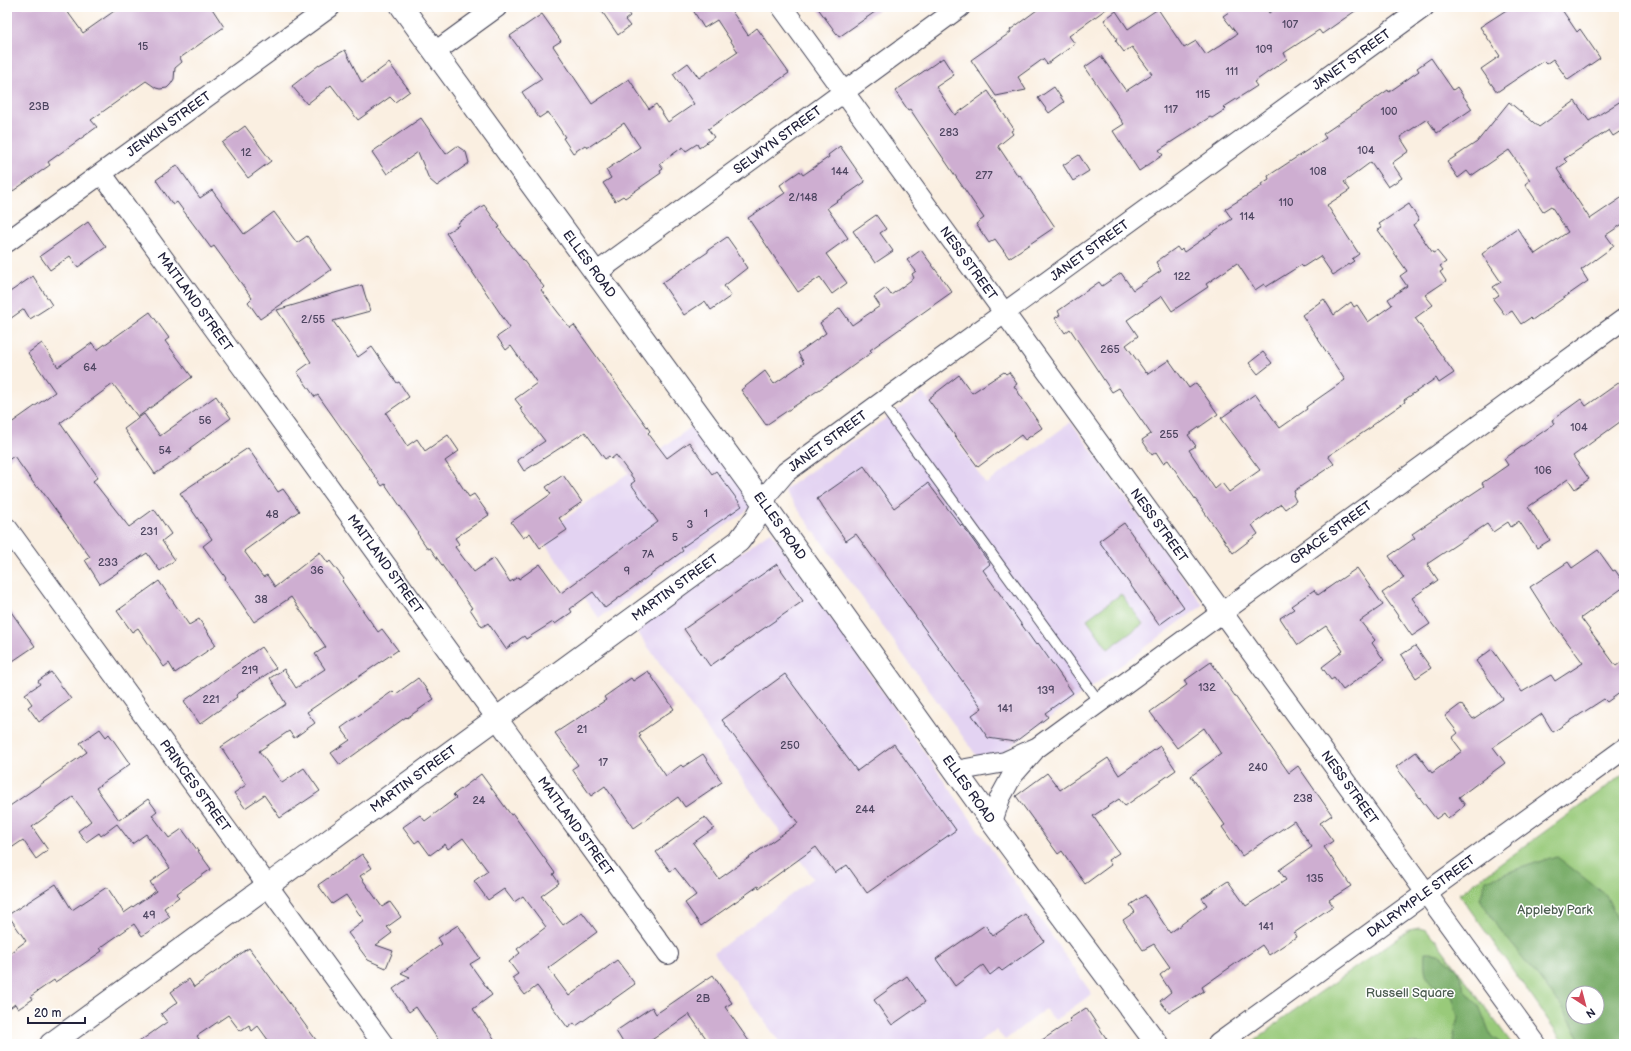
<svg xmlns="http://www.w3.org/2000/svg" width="1631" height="1051" font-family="'Balsamiq Sans',sans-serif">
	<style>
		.built { fill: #e3d3f2 }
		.green { fill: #99ca7a; stroke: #5e765a; fill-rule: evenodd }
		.forest { fill: #7aae6a; stroke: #4e6852; fill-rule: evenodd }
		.building { fill: #ceaed1 }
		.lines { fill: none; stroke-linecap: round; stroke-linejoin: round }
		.service-casing { stroke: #424154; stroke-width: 12 }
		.minor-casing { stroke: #424154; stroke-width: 22 }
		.tertiary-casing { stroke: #424154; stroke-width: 24 }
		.secondary-casing { stroke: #424154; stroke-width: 24 }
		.service { stroke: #fff; stroke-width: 10 }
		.minor { stroke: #fff; stroke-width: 20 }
		.tertiary { stroke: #fff; stroke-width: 22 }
		.secondary { stroke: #fff; stroke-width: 22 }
		.labels { text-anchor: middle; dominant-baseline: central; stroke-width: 3; stroke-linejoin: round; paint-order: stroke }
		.number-label { font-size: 11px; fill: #4d4560 }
		.street-label { font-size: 13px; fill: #22223b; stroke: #fff }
		.park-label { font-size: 13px; fill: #4c5d51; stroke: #fff }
	</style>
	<rect width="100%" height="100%" fill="#fff"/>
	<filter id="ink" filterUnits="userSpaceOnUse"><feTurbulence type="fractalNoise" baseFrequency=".025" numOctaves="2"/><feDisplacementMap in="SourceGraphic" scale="8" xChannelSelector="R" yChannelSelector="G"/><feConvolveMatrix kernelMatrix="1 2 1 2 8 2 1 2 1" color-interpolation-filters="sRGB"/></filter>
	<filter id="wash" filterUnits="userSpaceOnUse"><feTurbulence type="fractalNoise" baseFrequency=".012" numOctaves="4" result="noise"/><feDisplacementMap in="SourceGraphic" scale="16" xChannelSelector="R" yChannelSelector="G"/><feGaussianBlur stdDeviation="0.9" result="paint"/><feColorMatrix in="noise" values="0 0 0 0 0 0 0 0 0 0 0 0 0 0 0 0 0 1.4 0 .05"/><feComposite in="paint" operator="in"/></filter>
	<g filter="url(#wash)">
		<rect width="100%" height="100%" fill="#faefe1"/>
		<g class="built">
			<path d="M922 393 928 399 986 484 1071 422 1203 605 984 766 784 490Z"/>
			<path d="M698 422 757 503 599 618 540 537Z"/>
			<path d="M771 531 1092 994 1055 1020 1045 1009 1005 1040 996 1030 977 1044H781L714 953 813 878 636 630Z"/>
		</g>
		<g class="green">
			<path d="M1121 594 1143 624 1108 649 1087 619Z"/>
			<path d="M1624 774V1044H1565L1459 894ZM1573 993H1597V1017H1573Z"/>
			<path d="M1419 928 1426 930 1435 939 1512 1044H1249L1272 1028 1279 1021 1409 930Z"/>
		</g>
		<g class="forest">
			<path d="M1556 856 1606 895 1624 934V1044H1583L1563 1008 1498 927 1480 899 1486 880ZM1573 993H1597V1017H1573Z"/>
			<path d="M1425 952H1430L1441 955 1458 970 1465 990 1479 1006 1491 1036 1502 1044H1454L1453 1040 1458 1017 1452 996C1429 983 1423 982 1425 952Z"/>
		</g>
		<g id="blocks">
			<g class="building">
				<path d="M14 7H64L83 33 120 7H211L224 27 180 58 182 62 175 68 174 79 171 84 167 88 160 89 156 88 146 81 91 120 97 127 48 162 50 165 13 191 7 183V12Z"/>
				<path d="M599 7H624L630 16 625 20 630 26 618 35Z"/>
				<path d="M691 7H735L731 10 748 35 757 28 789 73 708 129 714 137 699 148 697 144 686 151 683 147 659 164 663 169 660 171 661 173 625 198 623 196 615 201 603 183 611 178 606 170 640 147 624 123 587 148 585 145 573 153 563 138 565 137 548 112 539 118 522 92 542 79 510 36 542 14 561 41 553 46 592 104 629 79 649 109 656 104 668 122 694 104 673 74 688 63 699 78 738 52 717 20 704 28Z"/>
				<path d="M817 7H882L839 37Z"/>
				<path d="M1041 7H1109L1069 36 1075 44 1047 64 1043 59 1018 77 1026 90 996 96 971 60 1011 32 1010 30Z"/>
				<path d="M1236 7H1265L1269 13 1277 7H1361L1322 34 1319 30 1284 53 1287 59 1254 82 1257 86 1224 107 1226 109 1212 118 1210 117 1159 150 1163 155 1139 171 1113 131 1124 124 1085 67 1101 56 1126 91 1152 74 1132 47 1124 52 1115 40 1117 39 1104 20 1116 11 1128 29 1158 9 1184 48 1196 41 1206 55 1237 34 1223 16Z"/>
				<path d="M1511 7H1560L1577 32 1580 29 1600 58 1568 80 1553 59 1546 64 1543 61 1497 92 1481 69 1500 56 1480 27Z"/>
				<path d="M345 50 362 83 389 63 410 91 395 102 390 97 358 120 331 85 307 104 292 86 319 65Z"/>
				<path d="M943 58 954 75 936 87 955 115 988 91 1014 129 1011 131 1013 134 998 146 1018 176 1020 175 1055 227 1009 258 995 239 989 243 976 224 984 218 918 121 910 109 908 110 895 91Z"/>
				<path d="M1431 58 1453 90 1457 87 1472 109 1437 133 1427 119 1400 137 1409 151 1392 163 1402 178 1388 187 1371 162 1344 182 1350 190 1327 205 1359 254 1352 259 1354 261 1333 275 1320 256 1303 267 1301 265 1266 287 1264 284 1255 290 1237 263 1206 284 1208 287 1172 311 1162 296 1127 320 1138 336 1126 345 1146 373 1147 372 1148 374 1169 360 1189 388 1196 383 1218 414 1188 435 1196 446 1189 450 1215 489 1222 483 1229 492 1260 470 1221 418 1255 394 1280 428 1307 409 1306 407 1345 380 1302 315 1324 299 1334 315 1351 302 1354 307 1357 305 1368 322 1392 305 1388 299 1407 286 1400 276 1407 271 1378 230 1382 228 1379 224 1409 204 1419 220 1413 225 1433 253 1437 251 1446 262 1440 266 1443 270 1440 272 1446 281 1425 295 1433 305 1415 318 1454 373 1439 383 1436 378 1404 400 1405 402 1372 425 1373 426 1328 456 1334 464 1294 491 1295 494 1293 495 1296 501 1285 509 1281 504 1252 525 1258 534 1233 553 1168 460 1163 463 1156 452 1152 455 1142 440 1151 434 1119 388 1112 392 1070 329 1065 333 1055 318 1060 315 1058 311 1099 282 1102 286 1121 273 1133 290 1161 271 1156 262 1177 247 1180 251 1182 249 1184 252 1232 219 1225 209 1262 186 1261 184 1269 179 1268 176 1326 138 1323 134 1388 90 1389 92 1419 71 1417 68Z"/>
				<path d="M1054 87 1064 102 1049 113 1038 98Z"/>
				<path d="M1624 99V129L1613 136 1609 130 1564 159 1567 162 1557 169 1590 219 1624 196V223L1606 235 1614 246 1581 270 1588 281 1532 320 1530 318 1521 324 1512 311 1505 315 1493 299 1499 295 1493 287 1501 282 1482 254 1487 250V249L1517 228 1535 254 1568 232 1551 206 1543 211 1525 184 1530 180 1509 150 1471 176 1467 171 1458 178 1447 162 1477 142 1509 102 1539 127 1575 101 1589 121Z"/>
				<path d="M421 118 446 154 457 146 466 152 469 163 437 186 429 179 418 152 387 174 372 152Z"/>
				<path d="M245 126 271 161 248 178 222 143Z"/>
				<path d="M840 146 865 182 827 208 848 238 826 254 847 283 832 294 820 277 798 292 748 218 785 193 780 185 800 171 803 175 829 157 828 155Z"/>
				<path d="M1079 155 1089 171 1073 181 1063 165Z"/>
				<path d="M177 165 200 198 212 190 244 234 274 212 297 243 307 236 331 270 260 319 248 302 252 298 214 246 211 248 177 202 173 205 156 180Z"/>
				<path d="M484 205 500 227 498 228 544 287 541 290 570 328 574 325 650 431 648 433 667 458 689 442 712 474 716 471 742 506 681 548 683 551 605 608 593 592 570 609 572 612 555 624 553 622 526 639 524 636 506 649 488 623 482 627 470 609 472 608 430 548 428 549 417 533 418 532 385 484 382 486 318 395 315 397 297 372 311 362 277 310 362 285 370 311 333 321 358 357 372 347 397 383 399 382 409 397 386 413 407 446 417 439 425 451 448 435 459 451 445 461 469 497 474 494 489 515 455 538 459 544 455 547 474 572 494 558 510 582 518 577 519 579 540 564 561 593 658 522 631 484 635 481 616 455 611 459 609 456 605 459 585 432 524 471 517 460 545 441 520 409 522 408 515 399 537 383 511 346 506 350 497 337 510 328 446 233 459 225 458 223Z"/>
				<path d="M876 215 886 229 880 233 893 251 875 263 853 231Z"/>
				<path d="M88 222 106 247 78 267 70 256 50 270 40 256Z"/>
				<path d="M727 237 744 261 743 262 747 268 724 286 731 296 711 310 705 301 684 315 662 283 708 252V250Z"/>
				<path d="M921 250 952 292 870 350 872 352 832 381 766 425 741 390 765 371 774 384 804 363 798 353 826 333 820 323 840 308 852 325 880 306 874 297 886 288 891 295 914 278 912 274 916 271 907 260Z"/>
				<path d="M33 276 52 305 30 319 24 309 7 321V294Z"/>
				<path d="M150 312 169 338 165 341 192 377 138 417 113 384 60 423 98 477 93 481 129 527 154 509 171 534 162 541 175 560 160 571 147 553 100 584 85 560 90 557 39 487 37 488 14 456 7 461V426L55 392 28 353 42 343 58 367 92 343 97 350Z"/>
				<path d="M1263 352 1272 363 1258 374 1249 363Z"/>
				<path d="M1004 372 1006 374 1009 372 1017 384 1014 386 1042 428 1025 440 1021 435 978 467 928 399 959 375 972 393Z"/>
				<path d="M1624 379V419L1573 456 1589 479 1575 489 1568 479 1528 507 1550 540 1537 548 1519 521 1511 527 1508 522 1493 532 1487 524 1427 564 1438 580 1412 598 1430 624 1412 636 1382 593 1404 578 1389 556 1415 538 1412 534 1484 486 1482 483 1508 465 1504 459 1554 424 1552 420 1581 399 1586 406Z"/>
				<path d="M216 396 231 418 190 448 191 450 155 474 124 429 144 414 160 436Z"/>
				<path d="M248 448 278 492 283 489 299 511 244 551 263 577 267 575 275 587 320 552 328 563 330 561 344 579 342 581 378 632 382 629 398 650 307 712 315 723 294 738 289 731 259 751 282 783 304 768 320 791 280 818 264 795 245 808 234 793 246 785 221 747 286 704 270 678 284 669 296 688 325 669 315 654 326 647 291 597 254 622 225 579 226 578 203 546 212 539 180 493Z"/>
				<path d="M864 466 894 508 928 483 961 526 962 525 990 564 983 570 1036 645 1038 643 1073 693 1045 713 1048 717 1015 742 988 738 972 715 982 708 916 617 856 534 846 541 817 499Z"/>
				<path d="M563 475 582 502 559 518 567 530 540 548 530 533 523 538 511 522 551 494 546 487Z"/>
				<path d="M1124 523 1184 607 1159 625 1099 541Z"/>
				<path d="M1598 550 1613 571 1615 570 1624 583V587L1581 618 1616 666 1624 660V690L1607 702 1604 699 1553 732 1542 714 1493 747 1505 763 1459 797 1465 805 1448 819 1444 813 1436 819 1396 767 1416 752 1432 773 1462 751 1452 738 1458 733 1445 716 1461 704 1473 719 1503 699 1476 661 1492 649 1522 692 1551 675 1555 681 1583 663 1551 620 1530 587 1568 562 1572 568Z"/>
				<path d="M777 564 803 601 710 666 684 629Z"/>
				<path d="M1357 568 1383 605 1360 621 1375 640 1372 643 1384 660 1343 690 1334 678 1331 680 1322 667 1343 651 1326 626 1298 645 1280 618 1294 609 1291 606 1314 590 1318 595Z"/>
				<path d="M159 581 189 625 199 619 216 645 175 673 169 663 164 667 138 628 132 632 117 611Z"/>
				<path d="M7 606 35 646 7 665Z"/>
				<path d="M1415 646 1431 668 1416 678 1401 655Z"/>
				<path d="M261 647 276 668 236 695 237 697 200 724 184 701Z"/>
				<path d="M1211 662 1289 773 1298 766 1332 815 1320 823 1333 841 1324 847 1351 886 1329 900 1333 906 1294 933 1296 937 1269 955 1262 945 1202 987 1204 991 1169 1013 1160 1001 1171 992 1160 975 1170 967 1154 944 1143 950 1123 920 1135 912 1130 905 1145 895 1170 933 1207 905 1202 898 1228 881 1246 906 1286 880 1279 870 1312 847 1294 821 1242 856 1222 827 1225 825 1191 776 1221 754 1204 728 1177 748 1150 712 1187 685 1184 681Z"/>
				<path d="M648 671 674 709 639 733 641 736 639 737 666 776 681 765 683 767 703 754 722 782 685 807 678 797 634 828 605 786 591 796 572 769 578 765 555 733 606 700 604 697 631 678 633 681Z"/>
				<path d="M51 672 71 699 39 722 28 707 32 704 25 694 40 684 38 681Z"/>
				<path d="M785 674 857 771 894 744 956 830 867 893 847 865 835 873 816 847 759 888 758 886 701 926 685 903 696 895 675 868 670 871 656 852 705 817 714 828 693 843 719 879 798 823 722 720Z"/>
				<path d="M418 678 434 699 407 718 406 717 340 765 331 753 350 740 341 728 393 691 396 694Z"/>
				<path d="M100 729 106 737 109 734 130 764 96 788 119 820 148 799 157 811 152 815 169 838 182 829 211 869 176 894 179 897 164 908 170 917 142 936 134 924 100 948 102 951 76 969 55 982 54 980 31 996 33 999 18 1009 15 1004 7 1010V955L26 941 8 915 56 884 72 910 107 887 124 913 156 891 150 882 170 868 146 834 132 844 117 824 101 836 99 833 86 842 78 831 91 821 73 797 32 827 48 850 36 859 23 840 7 851V808L87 752 80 743Z"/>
				<path d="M1160 746 1176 770 1125 806 1119 799 1093 816 1119 853 1108 860 1111 865 1085 884 1062 851 1058 854 1016 796 1047 773 1060 790 1108 758 1119 775Z"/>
				<path d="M481 774 511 815 513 814 555 873 553 874 559 883 541 896 563 925 582 912 597 932 548 968 569 996 617 960 635 984 576 1026 574 1023 568 1028 537 986 525 995 512 978 518 974 509 962 520 953 517 949 546 927 523 896 514 902 504 889 488 900 474 881 488 871 463 838 448 849 445 844 430 855 419 840 415 843 403 827 420 815 425 821 456 798 453 795Z"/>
				<path d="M362 854 372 868 360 876 382 907 390 902 401 917 387 927 392 933 376 945 393 951 386 968 368 960 348 933 364 921 346 895 332 904 318 885Z"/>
				<path d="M1025 914 1044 941 1002 971 999 968 990 975 983 965 955 986 936 959 985 925 993 936Z"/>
				<path d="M458 925 480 958 470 964 492 995 473 1009 498 1044H441L416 1007 409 1012 393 989 410 977 401 973 442 944 438 938Z"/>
				<path d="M249 948 319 1044H271L258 1026 252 1031 249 1025 240 1031 228 1015 197 1036 202 1044H136L167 1022 161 1014 178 1002 171 992 189 979 194 987Z"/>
				<path d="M713 975 732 1003 725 1007 751 1044H710L689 1014 646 1044H624L616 1031 652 1007 656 1014Z"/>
				<path d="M907 976 925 1002 892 1025 874 1000Z"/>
				<path d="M1086 1008 1110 1044H1036L1071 1021 1069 1019Z"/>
			</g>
		</g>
	</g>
	<g filter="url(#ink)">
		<use href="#blocks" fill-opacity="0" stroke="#424154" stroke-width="1"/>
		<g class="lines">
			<defs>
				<path id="service" d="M881 402 1099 702"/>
				<g id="minor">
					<path id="s1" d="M782 7 1536 1044"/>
					<path d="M435 52 497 7"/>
					<path id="s2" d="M102 174 668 954"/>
					<path id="s3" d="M7 242 330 7"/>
					<path id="s4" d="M596 273 960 7"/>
					<path id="s5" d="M764 504 769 492 786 472 1424 7"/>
					<path id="s6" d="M7 528 383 1044"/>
					<path id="s7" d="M955 771 1005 762 1038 747 1624 319"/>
					<path d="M992 822 1000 798 1012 776 1034 751"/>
					<path id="s8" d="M1218 1044 1624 749"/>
				</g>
				<g id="tertiary">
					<path id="s9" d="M51 1044 739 541 757 517 764 504"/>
				</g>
				<g id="secondary">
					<path id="s10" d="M402 7 764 504 992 822 1157 1044"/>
				</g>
			</defs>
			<use href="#service" class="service-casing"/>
			<use href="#minor" class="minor-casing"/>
			<use href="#tertiary" class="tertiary-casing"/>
			<use href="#secondary" class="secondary-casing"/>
			<use href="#service" class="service"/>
			<use href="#minor" class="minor"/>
			<use href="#tertiary" class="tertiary"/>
			<use href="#secondary" class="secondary"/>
		</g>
	</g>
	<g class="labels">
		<g class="number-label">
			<text x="1290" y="24">107</text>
			<text x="143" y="46">15</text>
			<text x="1264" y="49">109</text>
			<text x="1232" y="71">111</text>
			<text x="1203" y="94">115</text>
			<text x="39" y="106">23B</text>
			<text x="1171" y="109">117</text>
			<text x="1389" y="111">100</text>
			<text x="949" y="132">283</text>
			<text x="1366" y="150">104</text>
			<text x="246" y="152">12</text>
			<text x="840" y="171">144</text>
			<text x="1318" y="171">108</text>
			<text x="984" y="175">277</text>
			<text x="803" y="197">2/148</text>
			<text x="1286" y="202">110</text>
			<text x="1247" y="216">114</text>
			<text x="1182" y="276">122</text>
			<text x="313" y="319">2/55</text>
			<text x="1110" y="349">265</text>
			<text x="90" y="367">64</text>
			<text x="205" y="420">56</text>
			<text x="1579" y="427">104</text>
			<text x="1169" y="434">255</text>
			<text x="165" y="450">54</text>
			<text x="1543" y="470">106</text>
			<text x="706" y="513">1</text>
			<text x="272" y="514">48</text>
			<text x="690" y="524">3</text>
			<text x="149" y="531">231</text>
			<text x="675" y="537">5</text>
			<text x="648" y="554">7A</text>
			<text x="108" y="562">233</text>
			<text x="317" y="570">36</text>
			<text x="627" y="571">9</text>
			<text x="261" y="599">38</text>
			<text x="250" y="670">219</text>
			<text x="1207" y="687">132</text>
			<text x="1046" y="690">139</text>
			<text x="211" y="699">221</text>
			<text x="1005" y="708">141</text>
			<text x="582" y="729">21</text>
			<text x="790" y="745">250</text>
			<text x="603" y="762">17</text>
			<text x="1258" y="767">240</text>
			<text x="1303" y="798">238</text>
			<text x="479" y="800">24</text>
			<text x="865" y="809">244</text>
			<text x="1315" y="878">135</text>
			<text x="149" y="915">49</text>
			<text x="1266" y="926">141</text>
			<text x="703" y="998">2B</text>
		</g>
		<g class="street-label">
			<text stroke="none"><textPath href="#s5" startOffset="739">JANET STREET</textPath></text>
			<text stroke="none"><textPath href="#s3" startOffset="200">JENKIN STREET</textPath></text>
			<text stroke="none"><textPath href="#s4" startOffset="225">SELWYN STREET</textPath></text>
			<text stroke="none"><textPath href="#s5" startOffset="415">JANET STREET</textPath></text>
			<text stroke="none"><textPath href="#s10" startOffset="318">ELLES ROAD</textPath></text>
			<text stroke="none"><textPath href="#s1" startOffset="317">NESS STREET</textPath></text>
			<text stroke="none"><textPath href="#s2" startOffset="158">MAITLAND STREET</textPath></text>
			<text stroke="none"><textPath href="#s5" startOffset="91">JANET STREET</textPath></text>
			<text stroke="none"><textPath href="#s10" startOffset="642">ELLES ROAD</textPath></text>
			<text stroke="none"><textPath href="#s1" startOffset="641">NESS STREET</textPath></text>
			<text stroke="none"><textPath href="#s7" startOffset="450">GRACE STREET</textPath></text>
			<text stroke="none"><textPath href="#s2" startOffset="482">MAITLAND STREET</textPath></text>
			<text stroke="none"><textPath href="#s9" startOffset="773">MARTIN STREET</textPath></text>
			<text stroke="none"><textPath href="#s9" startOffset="449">MARTIN STREET</textPath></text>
			<text stroke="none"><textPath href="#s6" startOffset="319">PRINCES STREET</textPath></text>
			<text stroke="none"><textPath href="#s1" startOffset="965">NESS STREET</textPath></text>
			<text stroke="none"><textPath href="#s10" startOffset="966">ELLES ROAD</textPath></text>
			<text stroke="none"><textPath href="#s2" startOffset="806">MAITLAND STREET</textPath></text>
			<text stroke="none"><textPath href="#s8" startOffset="251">DALRYMPLE STREET</textPath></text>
		</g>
		<g class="park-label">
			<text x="1555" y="910">Appleby Park</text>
			<text x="1410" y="993">Russell Square</text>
		</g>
	</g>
	<rect width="1631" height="1051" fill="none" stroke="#fff" stroke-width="24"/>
	<g transform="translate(1585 1005) rotate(144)"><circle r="19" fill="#ffffff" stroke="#a7a7b1"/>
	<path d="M0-3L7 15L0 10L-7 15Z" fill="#d1495b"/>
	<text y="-6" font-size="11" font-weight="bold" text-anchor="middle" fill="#22223b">N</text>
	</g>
	<path d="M28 1017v6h57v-6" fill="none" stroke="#22223b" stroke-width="2"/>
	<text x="34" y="1017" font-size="12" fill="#22223b" stroke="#ffffff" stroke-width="3" paint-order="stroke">20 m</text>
</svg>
